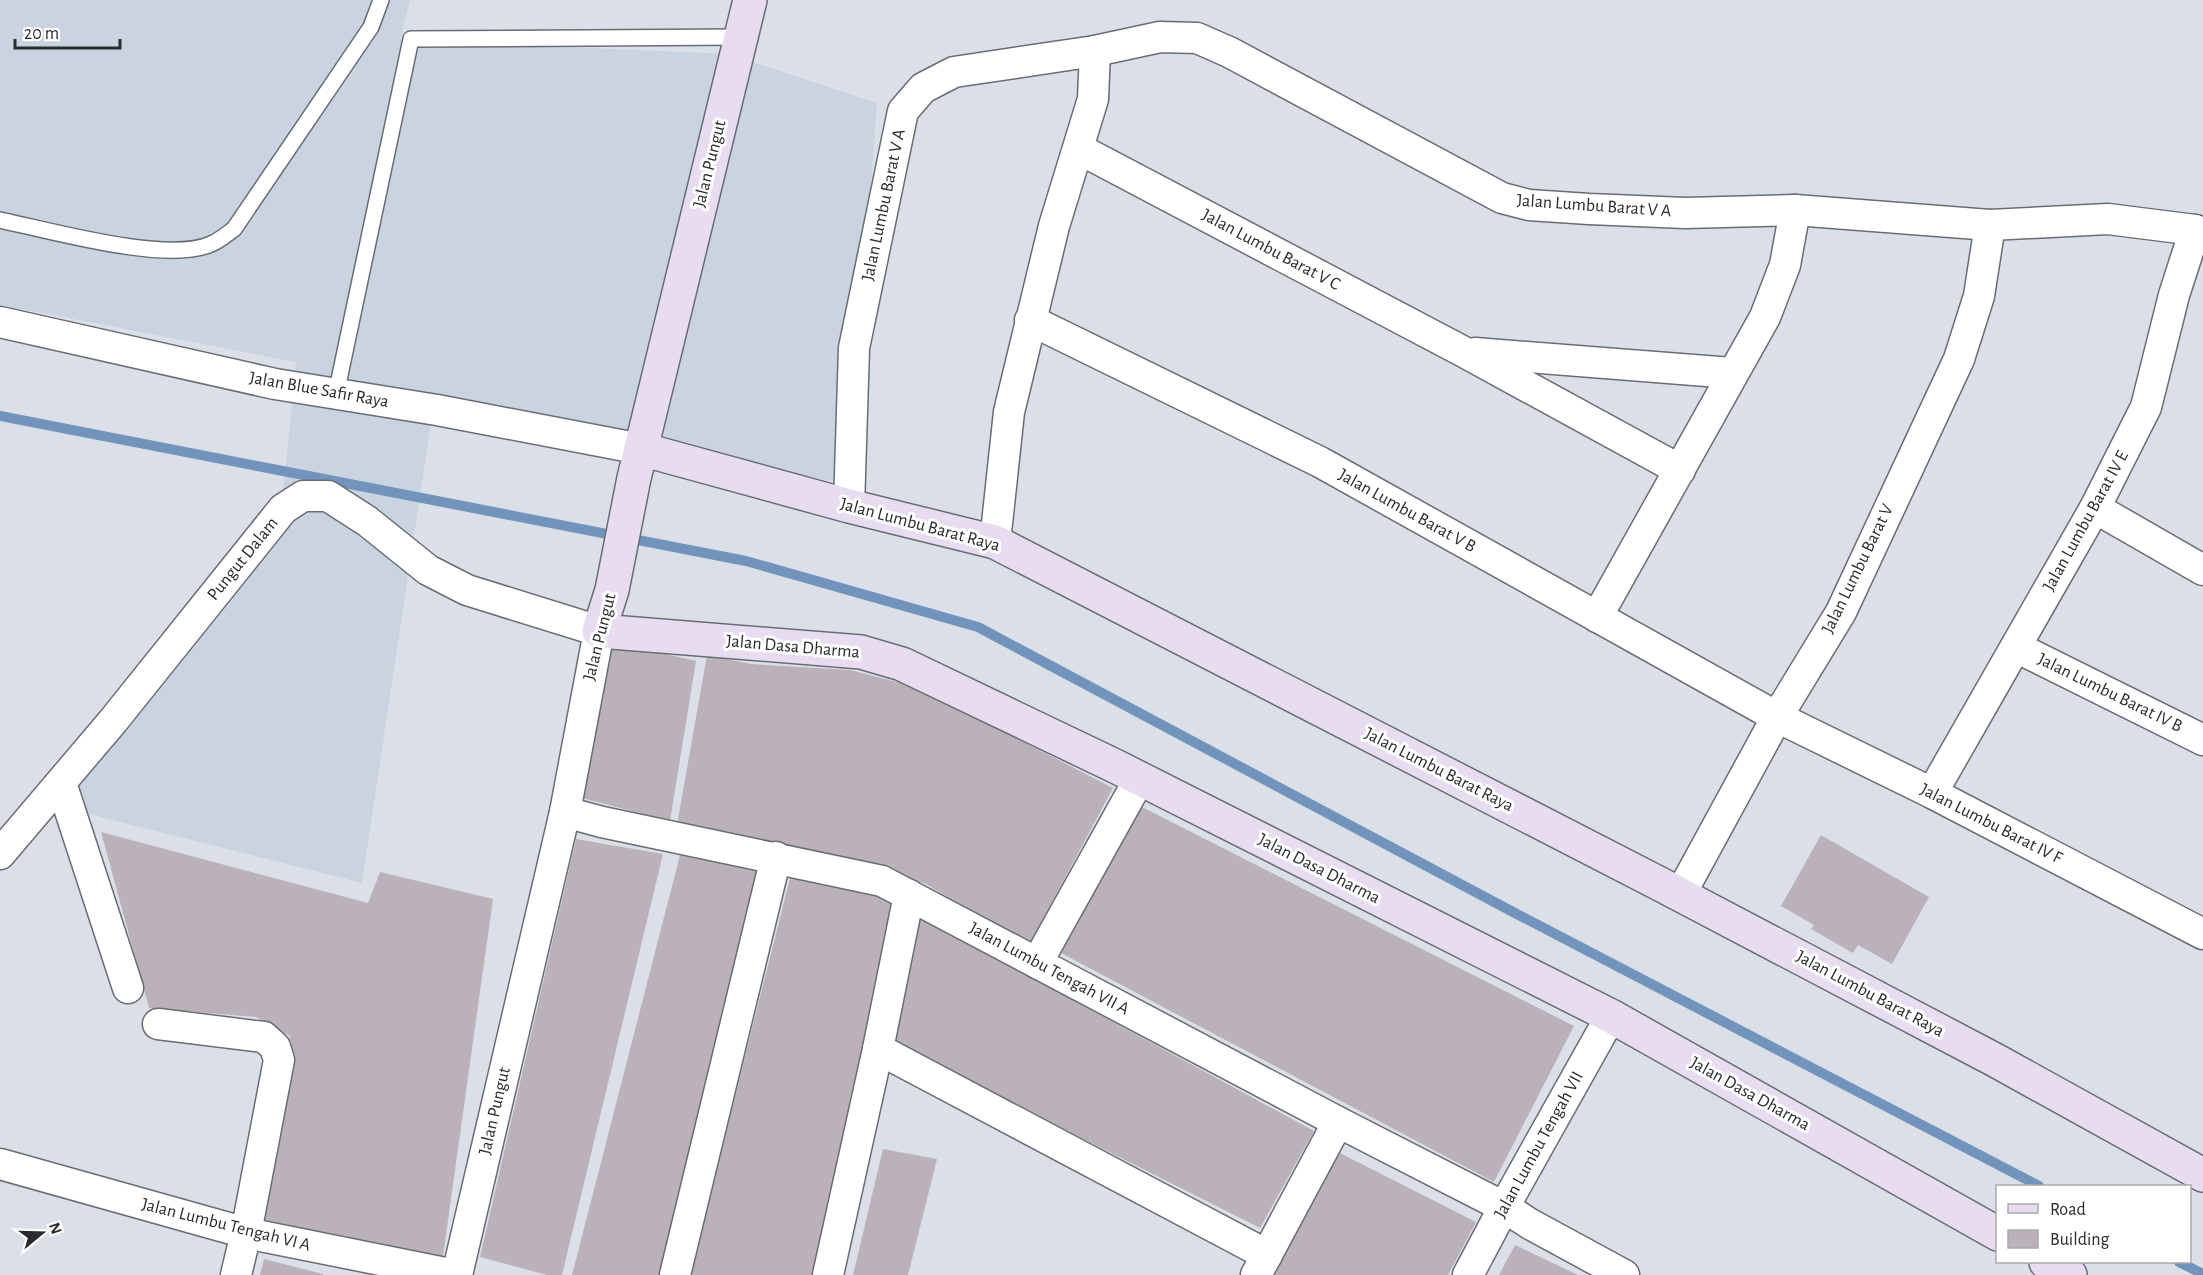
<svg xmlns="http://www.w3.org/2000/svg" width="2203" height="1275" font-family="'Alegreya Sans',sans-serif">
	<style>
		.built { fill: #cad4e0 }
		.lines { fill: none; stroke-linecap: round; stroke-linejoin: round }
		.stream { stroke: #7293bb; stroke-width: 10 }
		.building { fill: #bab2b8 }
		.lane-casing { stroke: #686d73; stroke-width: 18 }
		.street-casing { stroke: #686d73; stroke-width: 33 }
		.secondary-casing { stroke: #686d73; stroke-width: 36 }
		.lane { stroke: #fff; stroke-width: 15 }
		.street { stroke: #fff; stroke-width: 30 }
		.secondary { stroke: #e8ddf0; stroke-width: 33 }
		.labels { text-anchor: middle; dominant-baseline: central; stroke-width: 6; stroke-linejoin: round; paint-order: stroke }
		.street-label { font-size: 18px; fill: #292b2e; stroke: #fff }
	</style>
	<rect width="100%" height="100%" fill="#dbe0e8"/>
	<path class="built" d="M0 0H410L400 40 729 54 877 103 849 484 434 402 362 883 61 807 279 532 296 362 0 305Z"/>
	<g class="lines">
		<g class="stream">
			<path d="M0 416 746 561 978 627 1513 912 2039 1186"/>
			<path d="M2179 1262 2203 1274"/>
		</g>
	</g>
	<g class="building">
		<path d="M608 641 696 661 670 821 578 797Z"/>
		<path d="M707 655 751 664 850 670 917 687 1113 788 1029 945 924 883 677 825Z"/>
		<path d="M1142 807 1574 1026 1494 1182 1059 952Z"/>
		<path d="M101 832 368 903 380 872 493 899 443 1256 257 1221 290 1036 256 1017 149 1008Z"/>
		<path d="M1821 835 1929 897 1892 964 1858 945 1853 953 1811 929 1814 925 1781 906Z"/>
		<path d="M576 839 663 854 562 1275H547L480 1257Z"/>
		<path d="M681 851 760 867 666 1275H572Z"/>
		<path d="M791 874 893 901 815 1275H690Z"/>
		<path d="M918 916 1314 1131 1260 1228 891 1042Z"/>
		<path d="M883 1149 937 1159 908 1275H853Z"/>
		<path d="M1336 1151 1476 1222 1448 1275H1268Z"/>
		<path d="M1515 1245 1578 1275H1499Z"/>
		<path d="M264 1259 323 1274V1275H260Z"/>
	</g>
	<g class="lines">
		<defs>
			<g id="lane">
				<path d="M0 220C49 230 167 264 211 244 219 241 227 234 234 229L371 27 381 0"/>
				<path d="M336 394 411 39 741 37"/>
			</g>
			<g id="street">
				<path d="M1079 149 1464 352 1680 470"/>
				<path d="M1030 320 1320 462 1777 717 1932 793 2203 934"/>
				<path d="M0 322 275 384 437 410 641 449"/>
				<path d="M1475 353 1732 373"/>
				<path d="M849 506 854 348 903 111 923 88 954 72 1095 51 1160 37 1197 38 1229 52 1502 198 1529 205 1589 209 1685 213 1795 210 1990 225 2108 219 2195 230 2203 233"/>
				<path d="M2095 508 2203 570"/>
				<path d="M995 542 1009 412 1054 226 1093 99 1095 51"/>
				<path d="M1597 617 1765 317 1785 265 1795 210"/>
				<path d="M2016 647 2203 740"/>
				<path d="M61 783 128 988"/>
				<path d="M1932 793 2095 508 2146 407 2174 295 2195 230"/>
				<path d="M565 812 602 822 882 881 1338 1122 1504 1207 1530 1224 1624 1275"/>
				<path d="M0 854 113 721 283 509 303 496H328L367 521 428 570 467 590 599 631 565 812 457 1275"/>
				<path d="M1680 895 1777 717 1841 612 1959 359 1979 296 1990 225"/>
				<path d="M1037 963 1140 778"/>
				<path d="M158 1024 264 1037 275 1047 279 1060 246 1233 236 1275"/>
				<path d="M878 1049 1267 1255"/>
				<path d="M0 1164 246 1233 455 1275"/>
				<path d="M675 1275 776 857"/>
				<path d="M828 1275 878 1049 909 895"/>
				<path d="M1256 1275 1338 1122"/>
				<path d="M1468 1275 1504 1207 1611 1016"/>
			</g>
			<g id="secondary">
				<path d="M750 0 634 478 612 590 599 631 861 652 902 664 1117 767 1611 1016 1998 1234"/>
				<path d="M641 449 849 506 995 542 1660 884 1995 1060 2203 1175"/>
				<path d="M2046 1262 2070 1275"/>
			</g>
		</defs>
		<use href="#lane" class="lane-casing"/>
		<use href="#street" class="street-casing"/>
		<use href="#secondary" class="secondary-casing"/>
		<use href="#lane" class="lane"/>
		<use href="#street" class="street"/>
		<use href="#secondary" class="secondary"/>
	</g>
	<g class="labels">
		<g class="street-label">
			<text transform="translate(710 164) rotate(-76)">Jalan Pungut</text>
			<text transform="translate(884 205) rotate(-78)">Jalan Lumbu Barat V A</text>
			<text transform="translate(1594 206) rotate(4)">Jalan Lumbu Barat V A</text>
			<text transform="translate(1271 250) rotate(28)">Jalan Lumbu Barat V C</text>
			<text transform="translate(319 390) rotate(10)">Jalan Blue Safir Raya</text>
			<text transform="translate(1407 511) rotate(29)">Jalan Lumbu Barat V B</text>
			<text transform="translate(2086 521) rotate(-61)">Jalan Lumbu Barat IV E</text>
			<text transform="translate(920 525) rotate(15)">Jalan Lumbu Barat Raya</text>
			<text transform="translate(243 559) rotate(-51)">Pungut Dalam</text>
			<text transform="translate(1858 569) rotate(-64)">Jalan Lumbu Barat V</text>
			<text transform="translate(600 637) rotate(-76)">Jalan Pungut</text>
			<text transform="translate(793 647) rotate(5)">Jalan Dasa Dharma</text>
			<text transform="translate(2110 693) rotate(26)">Jalan Lumbu Barat IV B</text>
			<text transform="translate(1439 770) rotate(27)">Jalan Lumbu Barat Raya</text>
			<text transform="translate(1991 824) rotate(27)">Jalan Lumbu Barat IV F</text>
			<text transform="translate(1319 869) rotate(27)">Jalan Dasa Dharma</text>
			<text transform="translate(1049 969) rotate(28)">Jalan Lumbu Tengah VII A</text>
			<text transform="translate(1870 994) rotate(28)">Jalan Lumbu Barat Raya</text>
			<text transform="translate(1750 1094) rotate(29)">Jalan Dasa Dharma</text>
			<text transform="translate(495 1111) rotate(-77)">Jalan Pungut</text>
			<text transform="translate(1539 1145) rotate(-61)">Jalan Lumbu Tengah VII</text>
			<text transform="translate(226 1225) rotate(14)">Jalan Lumbu Tengah VI A</text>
		</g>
	</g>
	<rect x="1996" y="1185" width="195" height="78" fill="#ffffff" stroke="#a9aaab" stroke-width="1.5"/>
	<rect x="2008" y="1204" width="30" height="9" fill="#e8ddf0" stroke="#a9aaab" stroke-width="1.5"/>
	<text x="2050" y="1215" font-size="18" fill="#292b2e">Road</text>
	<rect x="2008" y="1230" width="30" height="18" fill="#bab2b8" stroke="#a9aaab" stroke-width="1.5"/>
	<text x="2050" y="1245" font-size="18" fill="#292b2e">Building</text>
	<g transform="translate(42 1233) rotate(71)" stroke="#ffffff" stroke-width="4.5" paint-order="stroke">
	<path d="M0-4.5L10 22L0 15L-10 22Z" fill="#292b2e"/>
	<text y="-9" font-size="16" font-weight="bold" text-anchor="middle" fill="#292b2e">N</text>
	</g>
	<path d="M15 39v9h105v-9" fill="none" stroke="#292b2e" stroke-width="3"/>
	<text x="24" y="39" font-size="18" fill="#292b2e" stroke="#ffffff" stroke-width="4.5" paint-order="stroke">20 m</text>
</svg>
